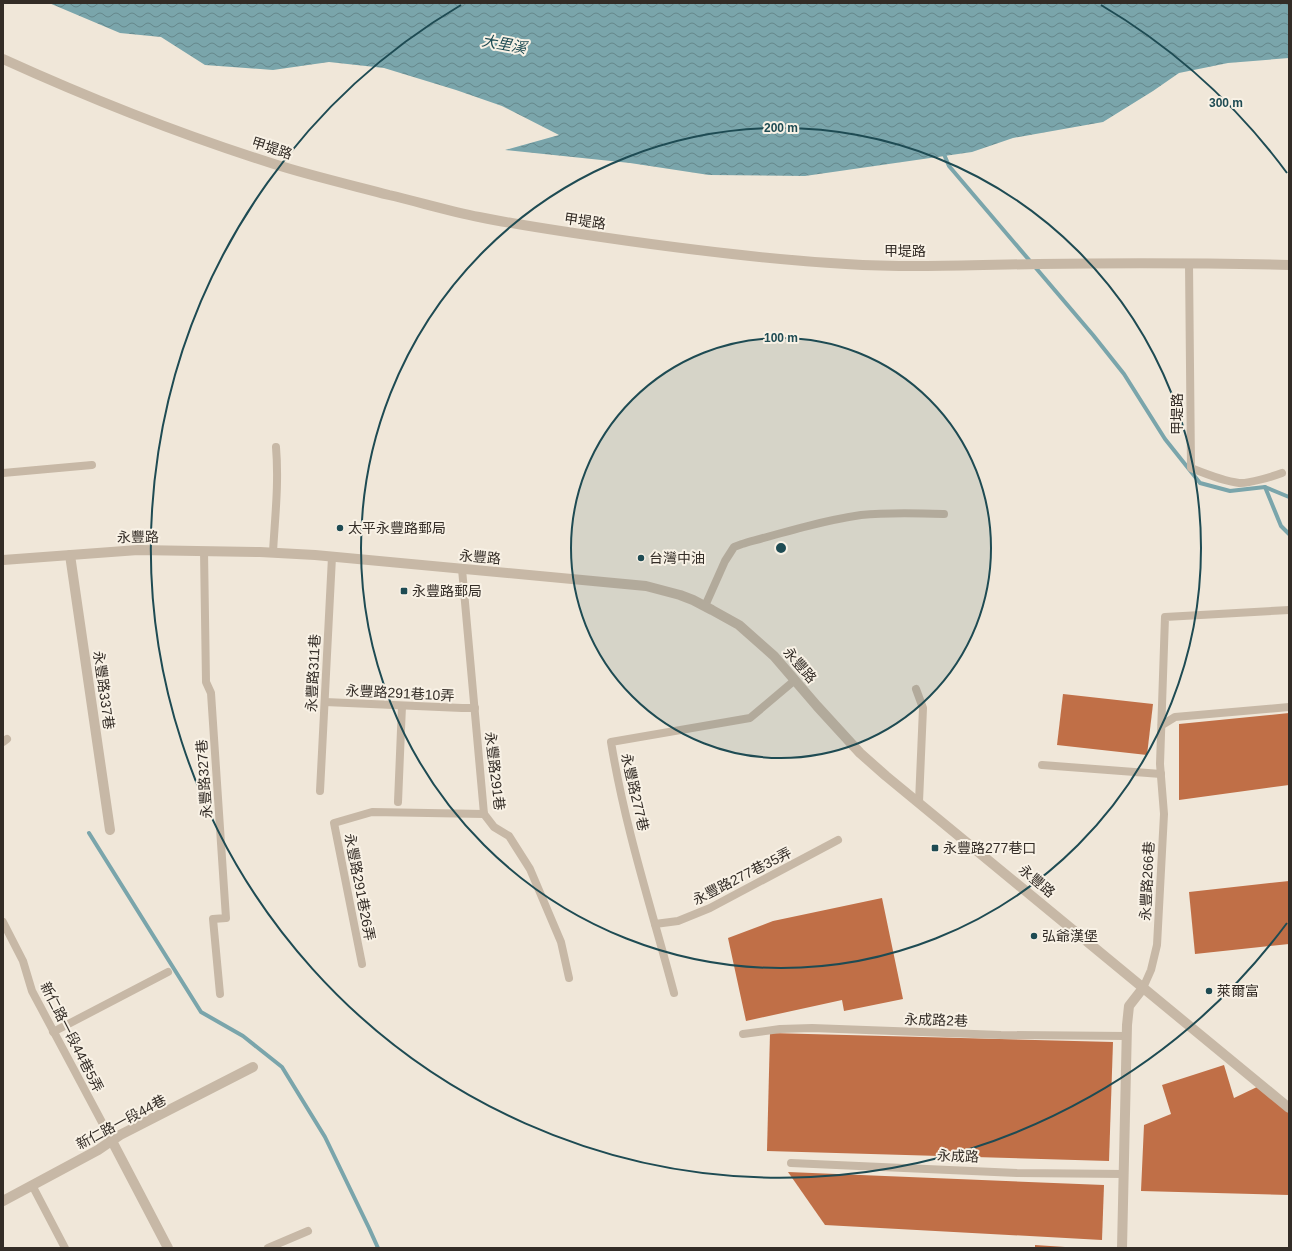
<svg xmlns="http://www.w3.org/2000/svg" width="1292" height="1251" font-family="Arial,'Noto Sans TC',sans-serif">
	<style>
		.water { fill: url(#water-waves) }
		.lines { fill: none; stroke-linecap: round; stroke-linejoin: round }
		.stream { stroke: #7aa5ab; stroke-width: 4 }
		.building { fill: #c06f47 }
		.service { stroke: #c7b8a6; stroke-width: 8 }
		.minor { stroke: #c7b8a6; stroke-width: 10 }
		.tertiary { stroke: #c7b8a6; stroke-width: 10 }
		.ring { fill: none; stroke: #1e4b53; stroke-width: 2 }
		.poi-dot { fill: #1e4b53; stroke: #f8f1e5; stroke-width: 1.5 }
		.labels { text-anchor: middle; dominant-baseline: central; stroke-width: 4; stroke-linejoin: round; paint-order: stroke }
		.street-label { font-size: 14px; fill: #332c26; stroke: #f8f1e5 }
		.poi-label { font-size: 14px; fill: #332c26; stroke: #f8f1e5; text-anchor: start }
		.water-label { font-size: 15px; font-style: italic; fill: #1e4b53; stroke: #f8f1e5 }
		.centre { fill: #1e4b53; stroke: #f8f1e5; stroke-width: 2 }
		.ring-label { font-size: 12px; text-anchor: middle; font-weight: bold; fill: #1e4b53; stroke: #f8f1e5; stroke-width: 4; stroke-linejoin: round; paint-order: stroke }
	</style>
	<defs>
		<pattern id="water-waves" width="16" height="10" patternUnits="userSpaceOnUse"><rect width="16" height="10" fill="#7aa5ab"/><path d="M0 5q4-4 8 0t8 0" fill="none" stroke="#65878b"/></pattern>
	</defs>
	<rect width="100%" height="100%" fill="#f0e7d9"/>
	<path class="water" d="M49 3H1289V58L1228 63 1179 73 1153 91 1103 122 1013 138 972 152 805 176 709 175 630 163 505 150 559 135 502 106 456 90 384 68 329 62 273 70 205 65 161 37 120 33Z"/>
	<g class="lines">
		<g class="stream">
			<path d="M943 152 949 166 1093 335 1124 374 1165 439 1200 483 1230 491 1265 487 1289 497"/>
			<path d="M1265 487 1281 526 1289 534"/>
			<path d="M89 833 201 1012 243 1036 282 1067 325 1137 369 1228 378 1248"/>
		</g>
	</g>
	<g class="building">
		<path d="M1063 694 1153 704 1147 755 1057 745Z"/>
		<path d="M1289 713V785L1179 800V724Z"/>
		<path d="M1289 881V944L1195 954 1189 892Z"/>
		<path d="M882 898 903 999 844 1011 842 1000 746 1021 728 938 773 921Z"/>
		<path d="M770 1033 1113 1042 1109 1161 767 1151Z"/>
		<path d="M1224 1065 1234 1098 1257 1087 1289 1112V1195L1141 1191 1144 1125 1171 1114 1162 1085Z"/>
		<path d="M788 1172 1104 1185 1102 1240 825 1225Z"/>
		<path d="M1035 1245 1065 1247V1248H1035Z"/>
	</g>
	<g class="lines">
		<g class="service">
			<path d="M1189 264 1191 468C1206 474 1223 481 1239 483 1248 484 1274 476 1282 473"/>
			<path d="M3 473 92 465"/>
			<path d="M204 551 206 682 211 693 226 918 213 919 220 994"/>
			<path d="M273 552C275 517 279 483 276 447"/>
			<path d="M462 569 484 814 494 827 509 836 530 869 561 942 569 978"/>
			<path d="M705 606 725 561 734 547 742 544C781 533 821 521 861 515 889 512 916 513 944 514"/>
			<path d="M916 689 923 708 919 802"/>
			<path d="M325 702 462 708H475"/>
			<path d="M1162 725 1175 717 1289 707"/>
			<path d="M3 742 7 739"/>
			<path d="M1042 765 1161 774"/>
			<path d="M320 791 332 557"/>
			<path d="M398 802 402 706"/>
			<path d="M3 922 23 961 32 991 112 1141"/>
			<path d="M655 924 678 921 710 908 838 840"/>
			<path d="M362 964 334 823 372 812 484 814"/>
			<path d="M1143 988 1151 970 1157 945 1164 814 1160 764 1165 617 1289 610"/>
			<path d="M674 993C652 910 625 828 611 742L750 718 795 680"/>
			<path d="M53 1032 168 972"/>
			<path d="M743 1034 780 1029 812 1028 1001 1035 1127 1036"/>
			<path d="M791 1163 1017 1173 1124 1174"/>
			<path d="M32 1185 65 1248"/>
			<path d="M268 1248 308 1231"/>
		</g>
		<g class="minor">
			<path d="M3 59C91 99 182 135 274 164 312 176 351 185 389 195 419 202 449 211 479 217 529 227 579 234 629 241 701 251 774 260 846 264 910 268 974 265 1038 264 1121 263 1205 263 1289 265"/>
			<path d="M70 555 110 830"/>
			<path d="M112 1141 168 1248"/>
			<path d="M3 1201 98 1150 120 1135 253 1067"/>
			<path d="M1122 1248 1127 1025 1129 1006 1143 988"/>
		</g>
		<path class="tertiary" d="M3 560 138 550 260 552 315 555 646 586 680 595 693 600 712 610 739 625 774 656 817 706 860 753 886 776 1289 1108"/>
	</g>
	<circle cx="781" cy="548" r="210" fill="#1e4b53" fill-opacity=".12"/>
	<g class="ring">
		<circle cx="781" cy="548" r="210"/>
		<circle cx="781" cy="548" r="420"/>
		<path d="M1287 923A630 630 0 1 1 461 5M1101 5A630 630 0 0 1 1287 173"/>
	</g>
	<g class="poi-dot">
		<circle cx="340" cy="528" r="4"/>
		<circle cx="641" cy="558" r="4"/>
		<rect x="400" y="587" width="8" height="8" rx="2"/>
		<rect x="931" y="844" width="8" height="8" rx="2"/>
		<circle cx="1034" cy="936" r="4"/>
		<circle cx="1209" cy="991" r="4"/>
	</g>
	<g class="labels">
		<g class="street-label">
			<text transform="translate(272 148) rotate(18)">甲堤路</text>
			<text transform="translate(585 221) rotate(8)">甲堤路</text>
			<text x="905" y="251">甲堤路</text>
			<text transform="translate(1177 414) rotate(-90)">甲堤路</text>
			<text transform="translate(138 537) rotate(-1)">永豐路</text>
			<text transform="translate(480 557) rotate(5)">永豐路</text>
			<text transform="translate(800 665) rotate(49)">永豐路</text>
			<text transform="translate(313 673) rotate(-87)">永豐路311巷</text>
			<text transform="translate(104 690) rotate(82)">永豐路337巷</text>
			<text transform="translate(400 693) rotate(3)">永豐路291巷10弄</text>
			<text transform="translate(495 771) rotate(83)">永豐路291巷</text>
			<text transform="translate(204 779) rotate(-94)">永豐路327巷</text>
			<text transform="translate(635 792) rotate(77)">永豐路277巷</text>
			<text transform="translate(742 876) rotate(-27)">永豐路277巷35弄</text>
			<text transform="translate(1037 881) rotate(40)">永豐路</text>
			<text transform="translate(1147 881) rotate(-87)">永豐路266巷</text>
			<text transform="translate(360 887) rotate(79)">永豐路291巷26弄</text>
			<text transform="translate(936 1020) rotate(2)">永成路2巷</text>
			<text transform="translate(72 1037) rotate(63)">新仁路一段44巷5弄</text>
			<text transform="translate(121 1122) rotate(-28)">新仁路一段44巷</text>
			<text transform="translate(958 1156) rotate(2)">永成路</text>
		</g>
		<g class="poi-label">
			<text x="348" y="528">太平永豐路郵局</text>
			<text x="649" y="558">台灣中油</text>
			<text x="412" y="591">永豐路郵局</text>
			<text x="943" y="848">永豐路277巷口</text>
			<text x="1042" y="936">弘爺漢堡</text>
			<text x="1217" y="991">萊爾富</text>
		</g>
		<g class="water-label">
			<text transform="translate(504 44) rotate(10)">大里溪</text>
		</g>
	</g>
	<circle cx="781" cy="548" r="6" class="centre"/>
	<g class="ring-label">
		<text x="1226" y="107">300 m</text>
		<text x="781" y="132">200 m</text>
		<text x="781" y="342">100 m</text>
	</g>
	<rect width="1292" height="1251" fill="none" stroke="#332c26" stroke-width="8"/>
</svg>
